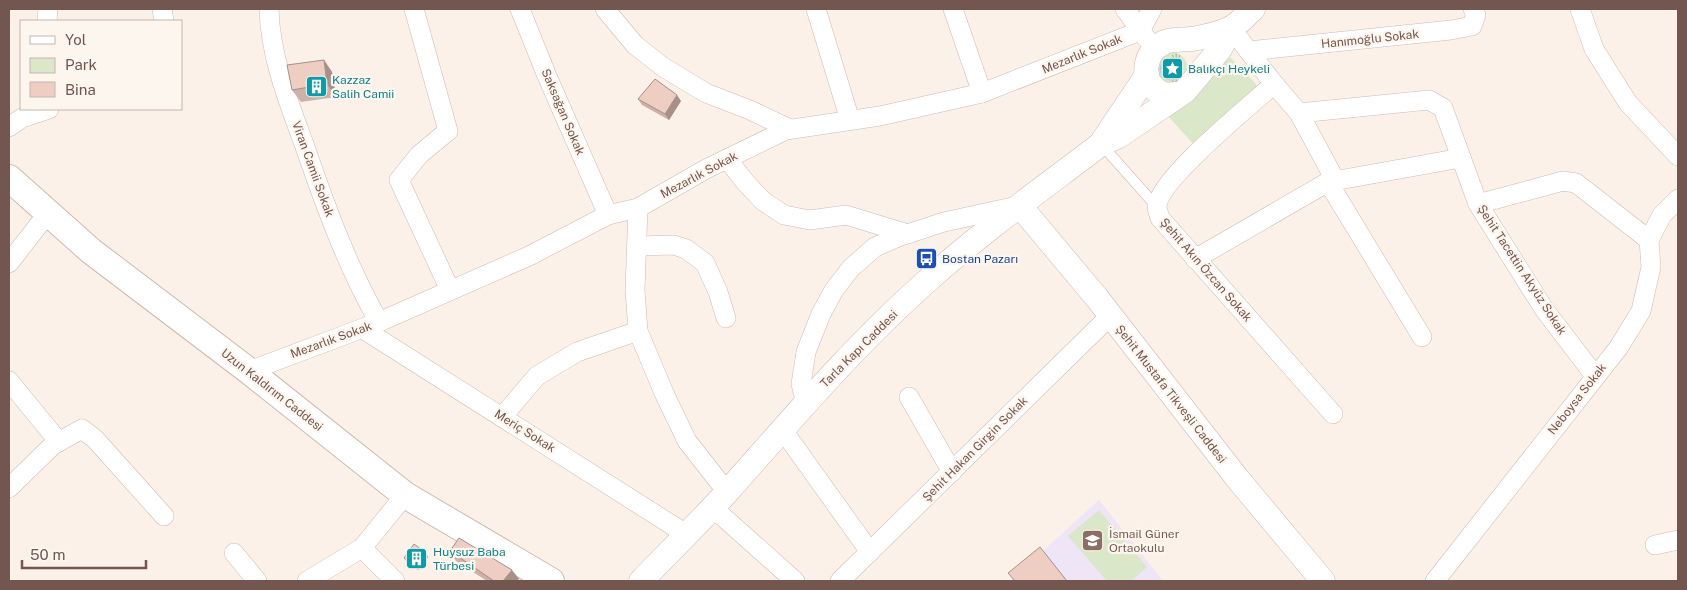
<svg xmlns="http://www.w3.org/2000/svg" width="1687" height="590" font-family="'Public Sans',sans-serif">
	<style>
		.education { fill: #eee5f7 }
		.grass { fill: url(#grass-tufts) }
		.park { fill: #dae7c8 }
		.water { fill: url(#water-waves); stroke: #a6d4d3 }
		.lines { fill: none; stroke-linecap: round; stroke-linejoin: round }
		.service-casing { stroke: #cebab3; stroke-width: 11 }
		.minor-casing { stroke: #cebab3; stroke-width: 20 }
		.tertiary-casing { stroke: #cebab3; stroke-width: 25 }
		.secondary-casing { stroke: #d0b9b0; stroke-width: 28 }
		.service { stroke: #fff; stroke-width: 10 }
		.minor { stroke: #fff; stroke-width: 19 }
		.tertiary { stroke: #fff; stroke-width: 24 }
		.secondary { stroke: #fff; stroke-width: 26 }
		.wall { fill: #cdb0a8 }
		.shaded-wall { fill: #a79088 }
		.building { fill: #eecdc3; stroke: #a79088 }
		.labels { text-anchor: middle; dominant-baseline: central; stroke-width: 4.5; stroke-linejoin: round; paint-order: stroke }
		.street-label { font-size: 12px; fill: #73564f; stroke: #fdf6ef }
		.culture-label { font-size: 12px; fill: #0d838f; stroke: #fdf6ef; text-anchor: start }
		.transit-label { font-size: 12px; fill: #164399; stroke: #fdf6ef; text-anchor: start }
		.education-label { font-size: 12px; fill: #785e54; stroke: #fdf6ef; text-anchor: start }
	</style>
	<defs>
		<pattern id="grass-tufts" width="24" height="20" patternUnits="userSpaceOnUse" patternTransform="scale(1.25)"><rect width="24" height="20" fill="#dae7c8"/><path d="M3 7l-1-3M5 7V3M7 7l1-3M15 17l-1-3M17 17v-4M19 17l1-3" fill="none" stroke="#b5bea5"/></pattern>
		<pattern id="water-waves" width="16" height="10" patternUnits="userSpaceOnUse" patternTransform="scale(1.25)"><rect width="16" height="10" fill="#bfe3e2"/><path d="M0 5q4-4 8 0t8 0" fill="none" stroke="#a0bbba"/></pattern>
	</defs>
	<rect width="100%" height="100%" fill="#fbf1e9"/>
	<path class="education" d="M1099 500 1163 581H1010Z"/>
	<path class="grass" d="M1174 52C1184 55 1188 62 1188 72L1177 85 1162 83 1155 62 1163 54Z"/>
	<g class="park">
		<path d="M1230 57 1256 84V87L1196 147 1168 116 1189 98Z"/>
		<path d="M1099 510 1147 567 1131 581H1107L1068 536Z"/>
	</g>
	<circle class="water" cx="1171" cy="69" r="11"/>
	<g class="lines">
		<defs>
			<path id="service" d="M1101 144 1157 207"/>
			<g id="minor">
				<path d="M162 9 164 21"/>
				<path d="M269 9C270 55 288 101 304 144 325 205 347 266 379 322"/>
				<path d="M414 9 448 131 419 155 399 180 450 290"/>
				<path d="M520 9 547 76 608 215"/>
				<path d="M605 9 635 45 663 67 706 93 750 110 790 129"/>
				<path d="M816 9 850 120"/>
				<path d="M953 9 982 93"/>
				<path d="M1125 9 1146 38"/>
				<path d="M1580 9 1594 49 1628 103 1678 156"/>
				<path d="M47 21 48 9"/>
				<path d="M1231 28 1274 84 1299 113 1335 180"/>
				<path d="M1249 51 1451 30 1472 26 1476 15 1473 9"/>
				<path d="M1274 84C1251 105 1159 179 1157 206 1157 210 1159 214 1160 218L1333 414"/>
				<path d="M1299 113 1429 100 1443 108 1478 204 1544 309 1595 376"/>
				<path d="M9 127 22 118 49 109"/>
				<path d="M727 159 746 183 763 201 784 215 810 220 846 215 908 234"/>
				<path d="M1328 182 1422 337"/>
				<path d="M1478 204 1563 181 1576 183 1649 240"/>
				<path d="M638 208 635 290 638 331 664 393 687 441 727 492"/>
				<path d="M637 246 674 245 686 249 705 263 718 292 726 318"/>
				<path d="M1195 259 1328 182 1461 158"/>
				<path d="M9 263 48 213"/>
				<path d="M363 329 686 534"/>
				<path d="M249 371 379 322 529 256 608 215 638 208 706 169 786 130 880 116 982 93 1140 31 1152 9"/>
				<path d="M9 381 59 442"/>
				<path d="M909 397 952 472"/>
				<path d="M806 404 801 384 806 352 821 314 834 290 851 268 875 247 898 237 944 222 1017 206"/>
				<path d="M502 417 537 376 577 352 638 331"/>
				<path d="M782 429 870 552"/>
				<path d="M9 488 53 445 82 429 95 439 164 516"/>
				<path d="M712 507 795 581"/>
				<path d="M1655 545 1678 540"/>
				<path d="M362 548 395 581"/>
				<path d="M234 553 257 581"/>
				<path d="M307 581 362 548 405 495"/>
				<path d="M840 581 1110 316"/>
				<path d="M1435 581 1619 347 1641 311 1651 267 1649 240 1662 215 1678 199"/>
			</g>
			<g id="tertiary">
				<path d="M1177 94C1167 95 1160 95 1153 87 1140 73 1147 49 1165 42 1173 39 1183 40 1192 39 1204 37 1218 34 1229 29 1238 25 1246 15 1253 9"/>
				<path d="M1102 142 1147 75"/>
				<path d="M1020 206 1097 298 1237 478 1323 581"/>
				<path d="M641 581C670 551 700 522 728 491 792 419 854 346 926 282 981 232 1042 189 1101 144L1119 136 1185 91 1220 49 1231 28"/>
			</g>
			<path id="secondary" d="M9 178 91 251 249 371 405 495 551 581"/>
		</defs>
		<use href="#service" class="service-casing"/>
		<use href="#minor" class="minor-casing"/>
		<use href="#tertiary" class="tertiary-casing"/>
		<use href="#secondary" class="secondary-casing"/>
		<use href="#service" class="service"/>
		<use href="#minor" class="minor"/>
		<use href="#tertiary" class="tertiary"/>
		<use href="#secondary" class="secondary"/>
	</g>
	<g class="wall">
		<path d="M324 60 332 72 336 97 301 102 292 90Z"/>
		<path d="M638 99 681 101 669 120 642 105Z"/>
		<path d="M450 551 519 579 517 581H487L456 561Z"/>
		<path d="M426 553 428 557 418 570 406 561 404 558Z"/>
	</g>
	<g class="shaded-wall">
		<path d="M324 60 332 72 336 97 327 84Z"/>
		<path d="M677 95 681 101 669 120 665 114Z"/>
		<path d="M426 553 428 557 418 570 416 567Z"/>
		<path d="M512 570 519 579 517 581H503Z"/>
	</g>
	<g class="building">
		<path d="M324 60 327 84 292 90 287 65Z"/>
		<path d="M655 79 677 95 665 114 638 99Z"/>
		<path d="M459 538 512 570 503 581H494L450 551Z"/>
		<path d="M414 544 426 553 416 567 404 558Z"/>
		<path d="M1040 547 1067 581H1015L1008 573Z"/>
	</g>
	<defs>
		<symbol id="sight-square" viewBox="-11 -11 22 22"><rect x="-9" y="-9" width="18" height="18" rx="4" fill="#0f9aa8" stroke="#fdf6ef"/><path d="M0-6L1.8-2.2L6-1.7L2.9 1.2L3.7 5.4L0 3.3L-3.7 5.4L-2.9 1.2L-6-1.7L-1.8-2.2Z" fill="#fff"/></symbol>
		<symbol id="building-square" viewBox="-11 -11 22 22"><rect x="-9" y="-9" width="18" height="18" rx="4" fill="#0f9aa8" stroke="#fdf6ef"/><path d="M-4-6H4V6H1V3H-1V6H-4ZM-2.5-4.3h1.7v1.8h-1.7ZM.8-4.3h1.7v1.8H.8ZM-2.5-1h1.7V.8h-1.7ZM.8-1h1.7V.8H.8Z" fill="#fff"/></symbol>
		<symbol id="bus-square" viewBox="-11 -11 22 22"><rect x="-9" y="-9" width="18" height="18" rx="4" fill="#1a4fb4" stroke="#fdf6ef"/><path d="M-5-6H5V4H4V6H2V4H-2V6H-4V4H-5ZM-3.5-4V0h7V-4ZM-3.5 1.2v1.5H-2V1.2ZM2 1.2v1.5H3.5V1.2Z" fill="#fff"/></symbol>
		<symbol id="school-square" viewBox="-11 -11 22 22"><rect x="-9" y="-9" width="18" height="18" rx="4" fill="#8d6e63" stroke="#fdf6ef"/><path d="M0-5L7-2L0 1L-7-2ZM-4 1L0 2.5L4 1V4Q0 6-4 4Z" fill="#fff"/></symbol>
	</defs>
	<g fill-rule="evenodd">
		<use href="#sight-square" x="1160" y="56" width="25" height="25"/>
		<use href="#building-square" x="304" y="74" width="25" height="25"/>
		<use href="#bus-square" x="914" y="246" width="25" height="25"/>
		<use href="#school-square" x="1080" y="528" width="25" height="25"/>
		<use href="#building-square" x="404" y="546" width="25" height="25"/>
	</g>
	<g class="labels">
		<g class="street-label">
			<text transform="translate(1370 39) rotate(-6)">Hanımoğlu Sokak</text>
			<text transform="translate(1082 54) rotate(-22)">Mezarlık Sokak</text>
			<text transform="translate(563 112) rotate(67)">Saksağan Sokak</text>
			<text transform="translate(313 169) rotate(70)">Viran Camii Sokak</text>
			<text transform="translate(699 175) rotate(-28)">Mezarlık Sokak</text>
			<text transform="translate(1206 270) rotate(49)">Şehit Akın Özcan Sokak</text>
			<text transform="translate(1522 270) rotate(57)">Şehit Tacettin Akyüz Sokak</text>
			<text transform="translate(331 340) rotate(-20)">Mezarlık Sokak</text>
			<text transform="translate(859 349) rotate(-45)">Tarla Kapı Caddesi</text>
			<text transform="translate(272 390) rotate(38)">Uzun Kaldırım Caddesi</text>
			<text transform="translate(1171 394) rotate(52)">Şehit Mustafa Tikveşli Caddesi</text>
			<text transform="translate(1577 399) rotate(-52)">Neboysa Sokak</text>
			<text transform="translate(525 431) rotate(32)">Meriç Sokak</text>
			<text transform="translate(975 449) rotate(-45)">Şehit Hakan Girgin Sokak</text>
		</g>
		<g class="culture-label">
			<text x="1188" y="69">Balıkçı Heykeli</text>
			<text x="332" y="80">Kazzaz<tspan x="332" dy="14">Salih Camii</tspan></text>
			<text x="433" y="552">Huysuz Baba<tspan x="433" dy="14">Türbesi</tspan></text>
		</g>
		<g class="transit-label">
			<text x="942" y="259">Bostan Pazarı</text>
		</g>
		<g class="education-label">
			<text x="1109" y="534">İsmail Güner<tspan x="1109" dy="14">Ortaokulu</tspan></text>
		</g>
	</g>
	<rect width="1687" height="590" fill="none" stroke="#73564f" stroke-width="20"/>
	<rect x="20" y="20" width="162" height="90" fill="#fdf6ef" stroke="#c6b6af"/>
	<rect x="30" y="36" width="25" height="8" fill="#ffffff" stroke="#c6b6af"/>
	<text x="65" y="45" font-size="15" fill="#73564f">Yol</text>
	<rect x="30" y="58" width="25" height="15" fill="#dae7c8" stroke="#c6b6af"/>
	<text x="65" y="70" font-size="15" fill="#73564f">Park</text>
	<rect x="30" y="82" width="25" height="15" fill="#eecdc3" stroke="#c6b6af"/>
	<text x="65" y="95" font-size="15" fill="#73564f">Bina</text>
	<path d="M22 560v8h124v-8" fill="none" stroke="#73564f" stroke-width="2.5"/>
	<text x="30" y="560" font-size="15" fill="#73564f" stroke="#fdf6ef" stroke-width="4" paint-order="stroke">50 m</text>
</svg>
